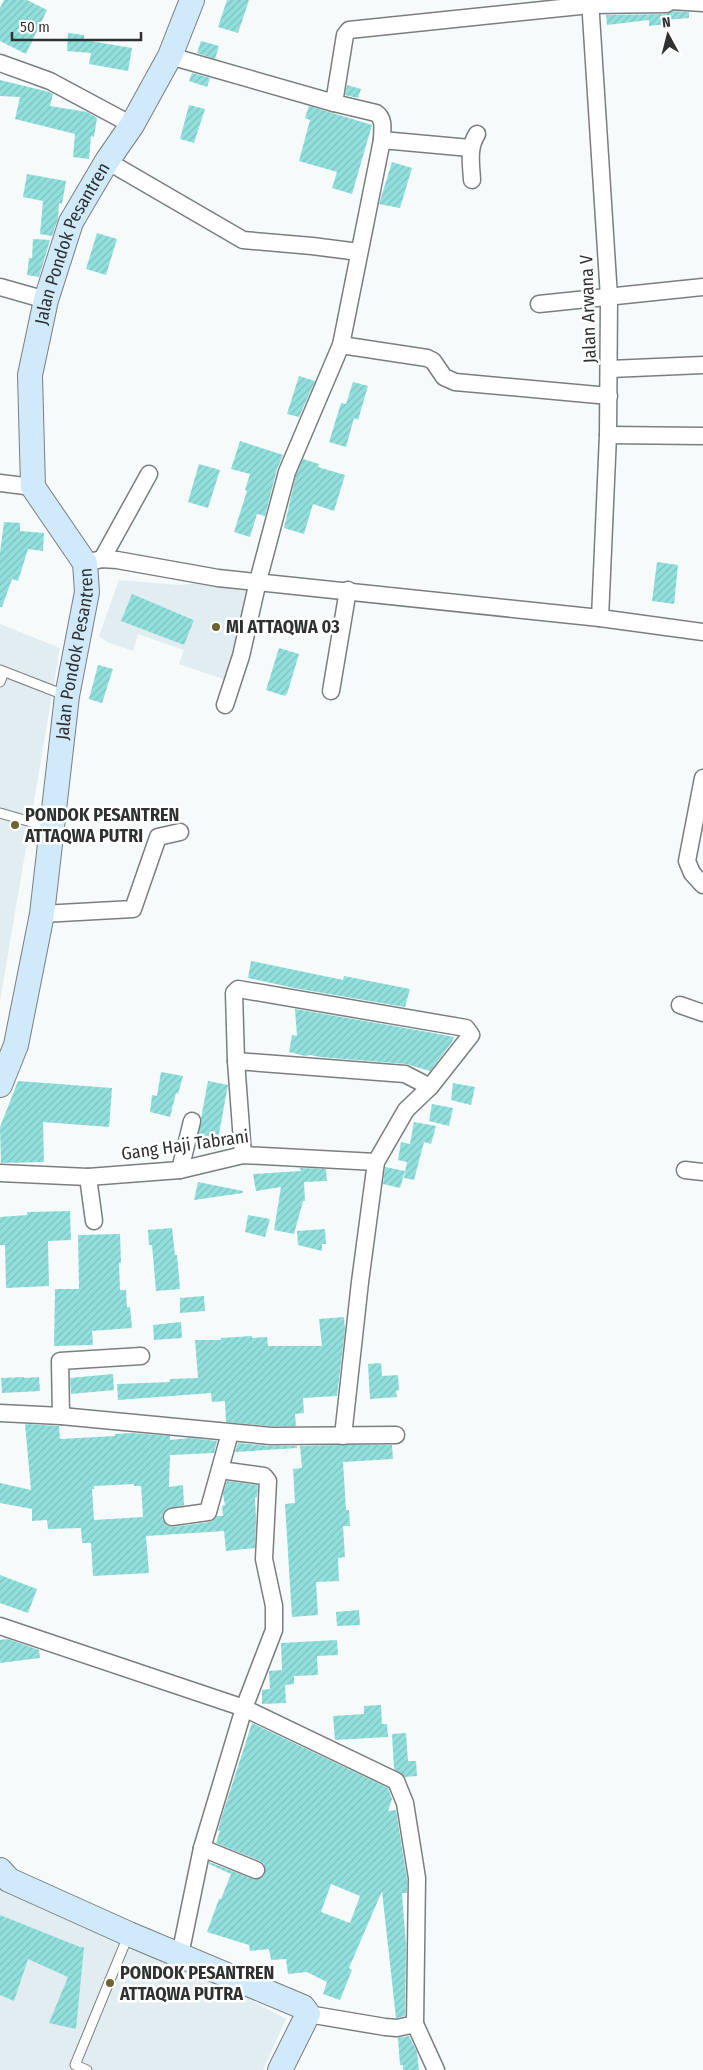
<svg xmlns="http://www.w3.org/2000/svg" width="703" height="2070" font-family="'Fira Sans Condensed',sans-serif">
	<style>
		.built { fill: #e1edf0; fill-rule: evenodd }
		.building { fill: url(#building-hatch); fill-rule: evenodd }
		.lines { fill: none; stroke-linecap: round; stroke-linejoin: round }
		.lane-casing { stroke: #7b7e7f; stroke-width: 11 }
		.street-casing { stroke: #7b7e7f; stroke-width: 19 }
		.secondary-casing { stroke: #7b7e7f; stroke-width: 26 }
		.lane { stroke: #fff; stroke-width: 9 }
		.street { stroke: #fff; stroke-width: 16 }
		.secondary { stroke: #d0eafb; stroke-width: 24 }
		.poi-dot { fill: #6d6431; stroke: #fff; stroke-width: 2 }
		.labels { text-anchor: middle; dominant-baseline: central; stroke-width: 5; stroke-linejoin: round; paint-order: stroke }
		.street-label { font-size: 18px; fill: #2f3131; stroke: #fff }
		.poi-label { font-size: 18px; font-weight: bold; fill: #2f3131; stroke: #fff; text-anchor: start }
	</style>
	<defs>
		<pattern id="building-hatch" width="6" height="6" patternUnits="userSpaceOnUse" patternTransform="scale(1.25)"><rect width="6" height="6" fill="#91e0dd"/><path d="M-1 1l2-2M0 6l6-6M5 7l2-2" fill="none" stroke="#7dc1be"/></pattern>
	</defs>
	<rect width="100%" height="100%" fill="#f6fafb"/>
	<g class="built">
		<path d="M253 577 229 681 179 664 184 650 138 634 133 651 107 642 99 636 119 580 180 585ZM132 595 194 619 184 645 122 621Z"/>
		<path d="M0 624 60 648 0 1001Z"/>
		<path d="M0 1881 153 1947 286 2019 263 2070H0Z"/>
	</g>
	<g class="building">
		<path d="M4 0H27L47 10 26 54 0 41V8Z"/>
		<path d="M227 0H249L238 33 218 27Z"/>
		<path d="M673 11 689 12V18L666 20 667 24 649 26V20L607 25 606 15 666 14Z"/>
		<path d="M68 33 84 35V40L132 48 128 71 89 64 91 53 67 51Z"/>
		<path d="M201 41 219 46 215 59 197 53Z"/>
		<path d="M192 73 210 78 207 87 189 81Z"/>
		<path d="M0 80 49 92 53 94 50 106 87 112 97 118 94 137 91 136 89 159 73 157 75 134 15 119 20 97 0 96Z"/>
		<path d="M347 85 361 89 358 98 345 95Z"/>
		<path d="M189 105 205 109 194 143 180 139Z"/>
		<path d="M309 106 372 125 352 194 332 188 337 172 299 161 310 120 305 118Z"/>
		<path d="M392 162 412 168 400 208 379 204Z"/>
		<path d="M27 174 66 181 62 204 59 203 58 219 52 236 40 234 43 201 23 197Z"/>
		<path d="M97 233 117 239 106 275 86 269Z"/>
		<path d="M33 239 50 240 39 277 27 275 29 258H32Z"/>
		<path d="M299 376 315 381 299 417 287 414Z"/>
		<path d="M353 382 368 386 358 420 354 418 346 447 329 442 341 403 346 404Z"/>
		<path d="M240 441 283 455 277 469 265 516 257 514 250 537 234 532 247 491 245 490 250 474 231 469Z"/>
		<path d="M303 459 319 464 318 467 345 475 334 511 313 504 304 534 284 528 296 475Z"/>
		<path d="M199 464 220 470 208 508 188 502Z"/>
		<path d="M4 522 20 523V531L44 533 43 551 28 549 18 581 12 579 2 607H0V553Z"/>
		<path d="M657 562 678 565 674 604 652 601Z"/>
		<path d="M132 594 194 620 184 645 121 621Z"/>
		<path d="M279 648 299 654 287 694H286L285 696 266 690Z"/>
		<path d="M98 665 113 669 102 703 89 699Z"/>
		<path d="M251 961 343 980 344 976 410 989 405 1007 294 988 248 978Z"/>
		<path d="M295 1009 428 1032 454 1037 452 1042 430 1071 406 1064 320 1057 310 1055 305 1056 289 1052 292 1035 297 1036Z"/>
		<path d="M161 1072 183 1076 178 1094 176 1093 170 1117 150 1112 152 1095 157 1096Z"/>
		<path d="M18 1081 112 1088 109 1127 43 1122 44 1162 1 1163 0 1127Z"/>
		<path d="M208 1081 228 1085 216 1150 196 1145Z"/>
		<path d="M453 1083 475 1087 471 1105 451 1100Z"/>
		<path d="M432 1104 453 1108 449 1126 429 1121Z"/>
		<path d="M414 1122 436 1126 431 1144 424 1142 414 1180 404 1178 407 1162 398 1160 401 1142 410 1144Z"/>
		<path d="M385 1167 405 1171 400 1188 383 1184Z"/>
		<path d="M300 1168 326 1169 327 1181 304 1182 305 1201H303L294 1234 274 1230 281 1187 256 1191 253 1174 301 1171Z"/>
		<path d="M198 1182 243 1191V1193L194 1200Z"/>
		<path d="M70 1211 71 1240 48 1241 49 1286 6 1288 5 1245H0V1217L27 1215V1212Z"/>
		<path d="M248 1215 270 1219 265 1237 245 1232Z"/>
		<path d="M172 1228 175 1255H177L180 1289 156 1291 152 1245H149L148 1230Z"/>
		<path d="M325 1229 326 1244H322V1251L298 1245 297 1231Z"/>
		<path d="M120 1234 121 1263H119L120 1290H126L127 1307H130L132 1328 92 1331 93 1345 54 1346 55 1289H79L78 1235Z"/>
		<path d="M204 1296 205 1311 180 1313V1298Z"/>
		<path d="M344 1317 345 1330 337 1396 303 1398 304 1413 295 1414 296 1426H271L226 1422 225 1401 212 1402 211 1393 118 1400 117 1384 170 1382V1379L198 1378 195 1340H221V1338L252 1336V1338L267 1337 268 1346H322L319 1319Z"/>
		<path d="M181 1322 182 1338 154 1340 153 1325Z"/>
		<path d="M381 1363 382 1376 398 1375 399 1390 396 1391 397 1397 370 1399 368 1364Z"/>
		<path d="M113 1374 114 1390 71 1394 70 1378Z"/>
		<path d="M24 1377V1378L39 1377 40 1391 2 1393 1 1378Z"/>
		<path d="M25 1424 59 1426 60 1439 115 1436V1434L132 1433 170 1436V1440L190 1438 217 1441 214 1453 170 1455 169 1487 183 1485 184 1505 166 1509 163 1513 162 1519 168 1526 173 1527 210 1522 217 1516H223L222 1506 225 1505 223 1494 227 1481 258 1485 257 1497 255 1498 256 1519 255 1548 226 1551 224 1531 146 1536 149 1573 93 1576 91 1543H82L81 1528 48 1529 47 1520 32 1521V1509L0 1503V1483L31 1490ZM134 1484V1486H141L143 1517 94 1520 92 1489H94V1486Z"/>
		<path d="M238 1443 270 1446H297V1448L235 1452Z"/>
		<path d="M340 1445H392L393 1459 343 1462 346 1510H349L350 1526H343L345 1557 338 1558 339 1581 316 1582 318 1615 292 1617 285 1504 295 1503 293 1469 302 1468 300 1446Z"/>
		<path d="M0 1575 37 1589 28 1613 0 1603Z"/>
		<path d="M359 1610 360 1625 337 1626 336 1612Z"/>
		<path d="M8 1639 39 1650 40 1658 0 1663V1640Z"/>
		<path d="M337 1640 338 1655 317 1656 318 1675 294 1676V1684L285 1685 286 1703 262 1704V1690L270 1689 269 1671 282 1670 281 1643Z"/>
		<path d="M381 1705 382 1724H387L388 1737 335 1740 333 1716 364 1714V1706Z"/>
		<path d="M252 1723 388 1788 392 1799 388 1811 396 1810 407 1879V1893H402L406 1946 405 2016 396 2018 382 1891 349 1968 352 1970 340 2000 323 1994 327 1982 307 1972 288 1974 286 1959 271 1960 269 1949 250 1951 249 1945 207 1932 219 1899H221L231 1874 209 1864V1862L253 1879 262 1878 265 1873 264 1864 260 1861 216 1843 220 1831H218L222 1816ZM331 1884 360 1896 350 1923 321 1912Z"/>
		<path d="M406 1733 408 1761H416L417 1776 405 1777 394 1769 392 1734Z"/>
		<path d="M0 1915 80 1947H84L76 2029 49 2023 68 1977 28 1959 14 2001 0 1995Z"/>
		<path d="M409 2036 417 2052 419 2070H403V2065H400L398 2038Z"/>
	</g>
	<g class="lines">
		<defs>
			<g id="lane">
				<path d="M0 670 67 696"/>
				<path d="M0 682 4 672"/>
				<path d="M0 813 52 828"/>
				<path d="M87 2070 75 2065 128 1936"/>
			</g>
			<g id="street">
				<path d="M590 0 609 297 608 435 600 618"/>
				<path d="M671 1 703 3"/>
				<path d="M170 56 334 103 345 35 349 30 590 5 666 4 672 0"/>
				<path d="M0 63 50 81 132 125"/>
				<path d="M334 103 376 113C385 119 382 130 382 140"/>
				<path d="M107 161 243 240 312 246 359 252"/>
				<path d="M472 180C471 163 468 148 477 134"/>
				<path d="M0 287 46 300"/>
				<path d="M539 304 703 287"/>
				<path d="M341 345 427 358 433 361 444 377 455 382 609 396"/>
				<path d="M610 369 703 365"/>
				<path d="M608 435 703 436"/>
				<path d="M0 483 33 487"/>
				<path d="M102 559 149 474"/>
				<path d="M85 563 102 559 117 560 218 578 600 618 703 632"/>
				<path d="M331 691 348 590"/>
				<path d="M225 705 241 656 258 581 287 472 341 345 382 140 470 148"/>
				<path d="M703 778 687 861 692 873 703 885"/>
				<path d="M42 914 133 909 158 837 180 832"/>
				<path d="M680 1005 703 1013"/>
				<path d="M236 1061 405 1074 430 1087 406 1110 376 1162 360 1282 343 1436"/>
				<path d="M243 1155 236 1061 234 993 238 989 466 1028 471 1035 430 1087"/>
				<path d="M180 1170 192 1121"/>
				<path d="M685 1170 703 1172"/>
				<path d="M0 1173 88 1177 180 1170 243 1155 376 1162"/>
				<path d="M88 1177 94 1221"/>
				<path d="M0 1413 61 1416 271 1436 396 1435"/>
				<path d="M61 1416 60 1361 141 1356"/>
				<path d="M172 1517 208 1512 230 1433"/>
				<path d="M0 1626 244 1708 396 1781 405 1803 417 1878 415 2024 436 2070"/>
				<path d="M202 1848 256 1870"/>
				<path d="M180 1955 202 1848 244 1708 274 1630V1606L264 1559 268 1481 264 1476 220 1470"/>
				<path d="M308 2014 385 2027 397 2028 415 2024"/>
			</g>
			<g id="secondary">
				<path id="s1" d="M0 1085 16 1045 42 914 67 696 87 592 85 563 33 487 30 375 46 300 71 222 107 161 132 125 170 56 192 0"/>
				<path d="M0 1870 9 1880 129 1934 303 2007 308 2014 280 2070"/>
			</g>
		</defs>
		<use href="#lane" class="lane-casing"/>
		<use href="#street" class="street-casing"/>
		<use href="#secondary" class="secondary-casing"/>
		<use href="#lane" class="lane"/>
		<use href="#street" class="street"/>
		<use href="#secondary" class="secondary"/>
	</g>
	<g class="poi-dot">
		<circle cx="216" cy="627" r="5"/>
		<circle cx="15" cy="825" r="5"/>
		<circle cx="110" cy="1983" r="5"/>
	</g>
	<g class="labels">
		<g class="street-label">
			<text stroke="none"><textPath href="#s1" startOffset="874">Jalan Pondok Pesantren</textPath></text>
			<text transform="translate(588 309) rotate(-92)">Jalan Arwana V</text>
			<text stroke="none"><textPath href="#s1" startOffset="439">Jalan Pondok Pesantren</textPath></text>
			<text transform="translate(185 1145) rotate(-8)">Gang Haji Tabrani</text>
		</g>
		<g class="poi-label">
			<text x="226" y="627">MI ATTAQWA 03</text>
			<text x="25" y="815">PONDOK PESANTREN<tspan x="25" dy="21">ATTAQWA PUTRI</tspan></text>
			<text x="120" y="1973">PONDOK PESANTREN<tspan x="120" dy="21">ATTAQWA PUTRA</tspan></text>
		</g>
	</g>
	<g transform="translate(668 35) rotate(353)" stroke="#ffffff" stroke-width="4" paint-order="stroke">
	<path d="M0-4L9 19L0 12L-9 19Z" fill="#2f3131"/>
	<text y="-8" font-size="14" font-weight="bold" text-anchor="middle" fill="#2f3131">N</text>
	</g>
	<path d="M12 32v8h129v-8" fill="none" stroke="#2f3131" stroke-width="2.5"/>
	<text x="20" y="32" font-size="15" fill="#2f3131" stroke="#ffffff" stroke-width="4" paint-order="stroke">50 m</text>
</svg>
